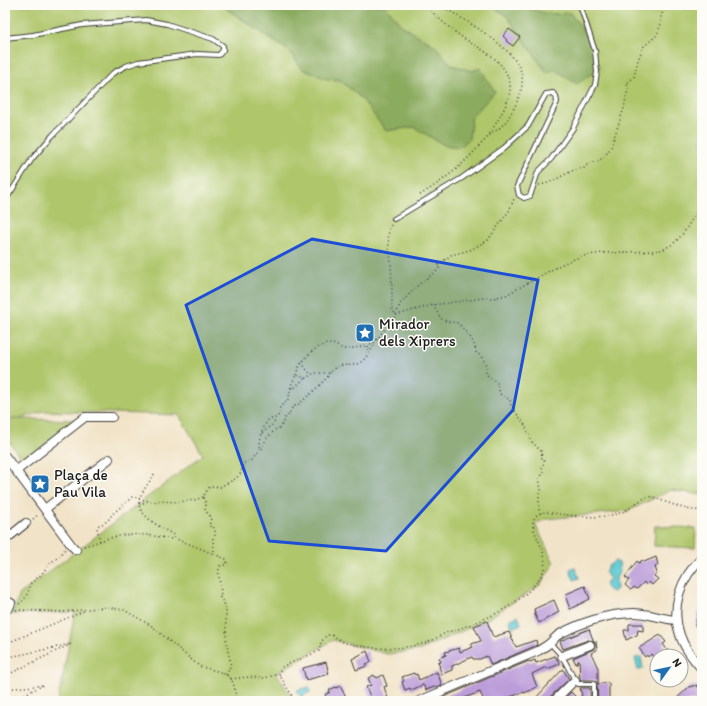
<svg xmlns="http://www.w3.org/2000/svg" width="707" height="706" font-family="Itim,sans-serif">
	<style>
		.green { fill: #afc66b; stroke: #667144 }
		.forest { fill: #8bab5f; stroke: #54643e }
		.water { fill: #5cc9d3; stroke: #3c7278 }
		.building { fill: #bc9dd9 }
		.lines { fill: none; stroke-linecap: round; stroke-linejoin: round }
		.lane-casing { stroke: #3c3a36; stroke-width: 6 }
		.street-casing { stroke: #3c3a36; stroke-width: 10 }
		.path { stroke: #3c3a36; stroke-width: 1.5; stroke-dasharray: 1 3; stroke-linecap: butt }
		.lane { stroke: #fff; stroke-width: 4 }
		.street { stroke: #fff; stroke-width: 8 }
		.marked { fill: #1d4ed8; fill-opacity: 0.2; stroke: #1d4ed8; stroke-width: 3; stroke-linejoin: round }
		.labels { text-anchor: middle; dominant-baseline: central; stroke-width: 3; stroke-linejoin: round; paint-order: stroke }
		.poi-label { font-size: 15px; fill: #1c1c1c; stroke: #fdfcf7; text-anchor: start }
	</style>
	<rect width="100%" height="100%" fill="#fdfcf7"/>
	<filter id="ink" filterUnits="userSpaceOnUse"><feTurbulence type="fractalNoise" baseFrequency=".025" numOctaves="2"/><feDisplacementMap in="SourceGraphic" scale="8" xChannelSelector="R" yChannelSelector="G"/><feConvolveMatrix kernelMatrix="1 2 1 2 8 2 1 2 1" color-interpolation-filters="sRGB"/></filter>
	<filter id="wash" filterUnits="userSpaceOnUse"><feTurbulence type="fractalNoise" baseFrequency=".012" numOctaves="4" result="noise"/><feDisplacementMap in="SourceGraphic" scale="16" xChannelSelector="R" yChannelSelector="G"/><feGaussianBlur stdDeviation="0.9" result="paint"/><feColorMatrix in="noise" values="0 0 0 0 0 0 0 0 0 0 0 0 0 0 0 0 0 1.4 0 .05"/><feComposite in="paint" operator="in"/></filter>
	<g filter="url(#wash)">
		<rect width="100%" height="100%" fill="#f1e3c7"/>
		<g class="green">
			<path d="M5 5H702V495L671 490 628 511 546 519 535 524 554 563 540 585 484 621 420 650 388 654 333 640 277 673 293 701H58L75 612 12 614 20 594 203 455 179 415 44 411 19 419 78 420 23 461 5 436V420L19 419 5 416Z"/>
			<path d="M655 526 696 528 695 548 654 546Z"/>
		</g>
		<g class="forest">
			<path d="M221 5H385L401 25 435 46 452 65 472 71 480 68 495 92 472 116 469 139 460 147 444 145 414 127 386 131 362 99 340 80 327 79 302 69 290 52Z"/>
			<path d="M490 5H511L550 14 570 13 588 36 600 68 577 84 554 69 547 73 507 16Z"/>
		</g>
		<g class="water">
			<path d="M615 561 619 563 620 571 616 578 617 589 613 592C609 591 604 587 606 582L609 581 610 579 605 572 608 566Z"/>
			<path d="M575 567 579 578 574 580 570 569Z"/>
			<path d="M518 616 521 624 513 628 509 620Z"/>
			<path d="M641 657 643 669 638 670 635 658Z"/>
			<path d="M309 687 310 692 301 697 297 690Z"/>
		</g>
		<g id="blocks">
			<g class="building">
				<path d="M509 29 520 37 513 46 506 41 507 40 503 36Z"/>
				<path d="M656 557 658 565 655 567 657 573 654 576 658 579 652 585 649 582 646 585 644 582 637 589 634 587 631 590 625 585 629 580 625 577 637 561 639 563 642 560 644 562Z"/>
				<path d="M585 586 590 599 570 609 566 598 567 597 566 594Z"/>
				<path d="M554 600 559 612 539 623 534 613H535L534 609Z"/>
				<path d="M700 607H702V629L695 626Z"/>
				<path d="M487 621 493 637 509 632 516 647 536 640 537 645 491 665 487 656 480 659H473L472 657 452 666V670L442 674 439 667H440L438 663 441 662 439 658 446 655 445 652 459 648 460 652 473 647 471 644 481 641 474 626Z"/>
				<path d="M629 624H643V631L638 630 637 635 626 640 624 630H629Z"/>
				<path d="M589 629 594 642 596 641 597 650 591 653 598 668V684L609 683V701H598L597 683 594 680H580L579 660 576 664 573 658 594 649 595 645 594 641 588 640 563 649 560 641Z"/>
				<path d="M660 635 666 642 663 644 668 651 660 656H657L656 660 651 654 648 657 647 655 645 657 639 648Z"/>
				<path d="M367 651 371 662 366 664 367 666 356 670 352 659Z"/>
				<path d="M555 656 560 664 547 669 546 667 532 674 537 687 529 691 524 693V692L499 701H484L480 692 456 701H442L441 698 529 661 530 662 535 660 536 663Z"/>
				<path d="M326 662 329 674 306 680 303 668Z"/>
				<path d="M563 669 569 679 550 697 549 701H533Z"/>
				<path d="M437 672 442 685 437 687V686L426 690 423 685 411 690 410 688 405 690 402 682 404 681 402 677 414 673 415 675 417 674 419 680Z"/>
				<path d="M374 675 375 677H377V678L383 675 387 686 384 687 389 701H372L366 687 371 685 368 678Z"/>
				<path d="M661 680H677L666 688Z"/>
				<path d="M693 685 694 687 696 685 701 689 699 691 702 694V701H674L690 686 691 687Z"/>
				<path d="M340 686 346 697 338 701H328L325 695 330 692 329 690 336 687V688Z"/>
				<path d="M580 688H590V701H562L571 692 577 698 582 696Z"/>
			</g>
		</g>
	</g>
	<g filter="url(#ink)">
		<use href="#blocks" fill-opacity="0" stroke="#3c3a36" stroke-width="1"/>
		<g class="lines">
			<defs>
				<g id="lane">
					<path d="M5 38 33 35 82 25 146 20 167 24 213 39 223 46V50L219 55 197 54 138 62 126 66 113 73 52 136 32 159 5 201"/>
					<path d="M394 219 462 178 504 148 528 126 546 94 553 93 556 96 557 102 517 186 519 195 524 198 530 196 538 172 551 159 573 128 595 85 597 72 595 51 580 5"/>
					<path d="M550 643 562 656 575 680 578 684H594V701"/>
				</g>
				<g id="street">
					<path d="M5 456 72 546 76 550"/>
					<path d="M16 471 85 417H112"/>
					<path d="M45 509 109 459"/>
					<path d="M5 540 26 523"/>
					<path d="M702 558C681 577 670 607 680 635 684 648 693 659 702 669"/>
					<path d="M5 600 11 603 9 608"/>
					<path d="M562 656 590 645"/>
					<path d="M419 701 538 651C542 648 547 646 551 642 554 639 556 636 560 634 580 623 610 613 634 613 648 613 662 619 676 620"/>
					<path d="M554 701 575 680"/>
				</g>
			</defs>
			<use href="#lane" class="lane-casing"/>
			<use href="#street" class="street-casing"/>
			<g class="path">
				<path d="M425 5C436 16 447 26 459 35 478 49 506 58 510 85 512 100 497 121 489 135"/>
				<path d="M539 185C556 183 568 169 584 168L589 163 598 161 605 156 611 147 624 108 628 89 627 83 634 77 638 60 643 47 656 36 658 32 661 24V15L668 5"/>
				<path d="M420 195C436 185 452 174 466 160 474 152 481 144 489 136 495 131 503 126 507 120 516 106 527 85 520 69 509 43 463 20 440 5"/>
				<path d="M391 225C385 236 391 253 391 265 392 280 392 295 392 310L396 315"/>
				<path d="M433 305C443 321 438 320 458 323 466 333 475 339 476 353L480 355 486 364V374L497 383 500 394 510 400 511 406 525 425 528 432 530 440 542 452 541 457 545 462 542 466 543 474 539 478 541 490 539 498V511L541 513"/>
				<path d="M396 315 433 305 483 298H494L506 295 562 264 582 256 602 253 655 251 664 249 673 244 682 235 702 204"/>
				<path d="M368 351V346L370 344 374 343"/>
				<path d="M301 363C306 367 307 372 312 374"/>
				<path d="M296 375C299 362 316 343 331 344 337 344 340 349 346 349 354 349 360 346 368 346"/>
				<path d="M291 388H294L305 378"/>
				<path d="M262 433 272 425 276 420"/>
				<path d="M261 449 267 438 276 429 279 428 283 424 285 418C289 416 290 412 292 408 294 406 298 405 300 403 307 397 327 380 330 373"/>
				<path d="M5 481 11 476"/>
				<path d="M139 504 147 502"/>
				<path d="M33 519 39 514"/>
				<path d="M174 538 214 554"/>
				<path d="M100 541 97 528 99 525C110 522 109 516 117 510 122 506 127 502 132 497L153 502 159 501 178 502 195 500 203 497"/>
				<path d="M84 546C93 544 101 540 110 538 133 532 150 535 172 539L174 538V535C162 528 133 514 140 497 144 488 151 481 155 472"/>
				<path d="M19 604C26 599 29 592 30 584L41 575 50 563 60 556 65 549"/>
				<path d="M16 610 63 612 107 607 124 610 152 626 199 666C207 669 227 672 231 679 235 685 235 694 237 701"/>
				<path d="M5 644 84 611"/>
				<path d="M5 658 71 644 5 676"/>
				<path d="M279 674 295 701"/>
				<path d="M226 675C232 664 231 663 228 652 227 648 228 644 226 639V611L225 605 220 597C223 587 216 577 220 566L225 565 227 562 226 559 214 554 213 538 215 535V529L213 527 209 526 211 518 205 510 206 504 203 497C209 486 209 485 221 487 227 482 235 481 240 474 242 471 242 466 244 463L252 460 260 449C257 440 263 427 268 420L276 418 278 416 280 407 287 401 289 397 291 385 296 375 306 378 314 373H330C340 360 348 369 359 363 366 360 369 351 374 346V343L396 315 400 304 419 284 437 271 439 268 438 265 451 255 470 250 488 240 509 211 514 199"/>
				<path d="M231 679 248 677 264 678 279 674 281 668 284 666 319 651 321 642 327 635C335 634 339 641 346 643 355 645 366 647 376 648 392 649 418 647 433 640 437 638 440 635 444 634 449 631 456 630 461 628 490 618 521 604 540 578 545 570 546 560 543 552 540 539 521 517 545 512 567 515 601 521 622 512 631 509 639 498 649 497 653 496 657 498 660 500 673 504 688 512 702 510"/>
				<path d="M5 689 44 685 9 701"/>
				<path d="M526 701 531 696"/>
			</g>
			<use href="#lane" class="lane"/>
			<use href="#street" class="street"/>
		</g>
	</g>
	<path class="marked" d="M312 239 538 280 513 410 386 551 269 541 186 305Z"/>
	<defs>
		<symbol id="sight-square" viewBox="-11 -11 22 22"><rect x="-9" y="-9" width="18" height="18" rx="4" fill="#1f6fb2" stroke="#fdfcf7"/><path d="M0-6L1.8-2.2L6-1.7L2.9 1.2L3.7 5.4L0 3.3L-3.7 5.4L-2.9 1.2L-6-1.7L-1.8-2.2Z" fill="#fff"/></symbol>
	</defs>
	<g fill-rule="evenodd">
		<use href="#sight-square" x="354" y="322" width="22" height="22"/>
		<use href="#sight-square" x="29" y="473" width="22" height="22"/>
	</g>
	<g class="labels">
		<g class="poi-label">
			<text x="379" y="324">Mirador<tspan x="379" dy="17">dels Xiprers</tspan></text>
			<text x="54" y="475">Plaça de<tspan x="54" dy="17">Pau Vila</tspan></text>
		</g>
	</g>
	<rect width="707" height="706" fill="none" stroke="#fdfcf7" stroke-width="20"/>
	<g transform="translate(669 668) rotate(57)"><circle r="19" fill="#fdfcf7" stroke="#a3a29f"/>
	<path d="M0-3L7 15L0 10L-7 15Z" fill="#1f6fb2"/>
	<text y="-6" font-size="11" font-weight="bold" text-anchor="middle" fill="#1c1c1c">N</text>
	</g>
</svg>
